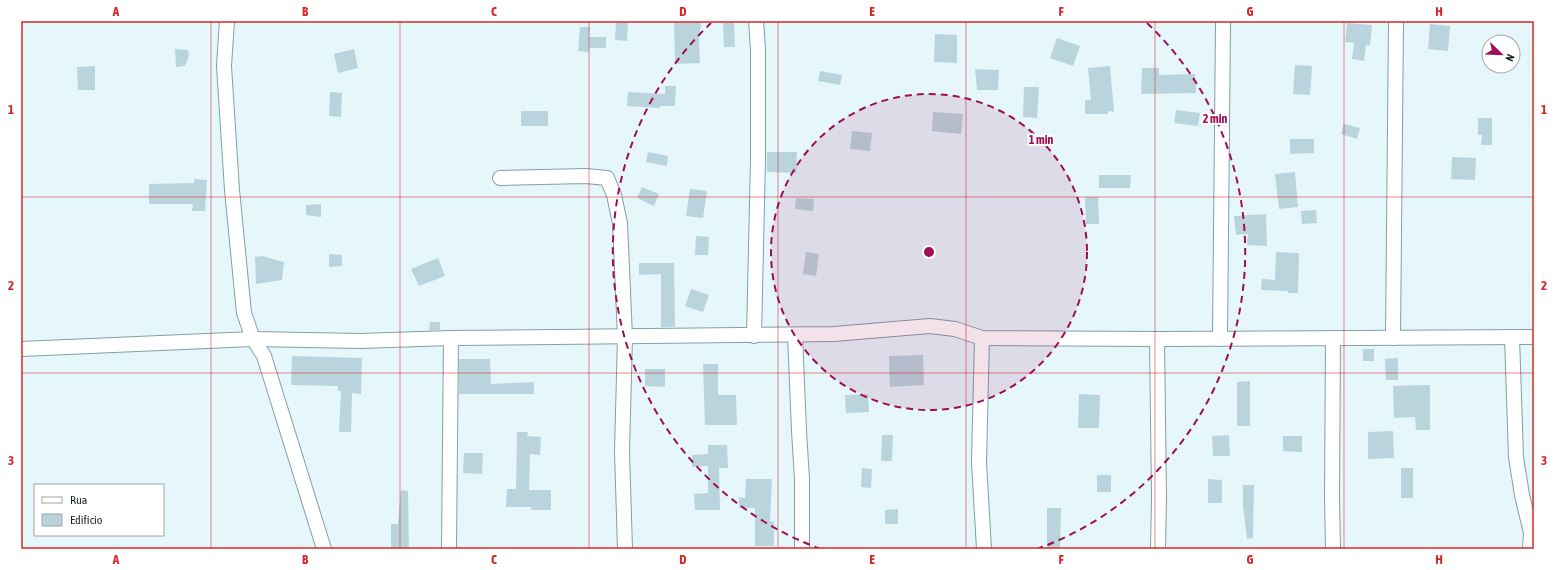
<svg xmlns="http://www.w3.org/2000/svg" width="1555" height="570" font-family="'Asap Condensed',sans-serif">
	<style>
		.building { fill: #b9d4dd }
		.lines { fill: none; stroke-linecap: round; stroke-linejoin: round }
		.street-casing { stroke: #849ea6; stroke-width: 16 }
		.street { stroke: #fff; stroke-width: 14 }
		.grid { fill: none; stroke: #d62828; stroke-width: 1; stroke-opacity: 0.55 }
		.ring { fill: none; stroke: #a00d55; stroke-width: 2; stroke-dasharray: 7 5 }
		.centre { fill: #a00d55; stroke: #fff; stroke-width: 2 }
		.ring-label { font-size: 12px; text-anchor: middle; font-weight: bold; fill: #a00d55; stroke: #fff; stroke-width: 4; stroke-linejoin: round; paint-order: stroke }
		.neatline { fill: none; stroke: #d62828; stroke-width: 1.5 }
		.grid-label { font-size: 13px; text-anchor: middle; font-weight: bold; fill: #d62828 }
	</style>
	<rect width="100%" height="100%" fill="#e6f7fc"/>
	<g class="building">
		<path d="M616 21H628L627 41 615 40Z"/>
		<path d="M674 21H701L700 36H699L700 63 675 64Z"/>
		<path d="M734 22 735 47H724L723 23Z"/>
		<path d="M1347 23 1372 25 1370 45H1366L1364 61 1352 59 1354 43 1345 42Z"/>
		<path d="M1430 24 1450 26 1448 51 1428 49Z"/>
		<path d="M580 27H590L589 37H606V48H589V52L578 51Z"/>
		<path d="M935 34 957 35V63L934 62Z"/>
		<path d="M1057 38 1080 46 1073 66 1050 58Z"/>
		<path d="M175 49 188 50 189 56 185 66 176 67Z"/>
		<path d="M354 49 358 68 338 73 334 54Z"/>
		<path d="M1295 65 1312 66 1310 95 1293 94Z"/>
		<path d="M95 66V90H78L77 67Z"/>
		<path d="M1110 66 1114 112 1108 111V114H1085V100H1091L1088 68Z"/>
		<path d="M1142 68H1159V75L1195 74 1196 93 1141 94Z"/>
		<path d="M975 69 999 70 998 90H977Z"/>
		<path d="M820 71 842 75 840 85 818 81Z"/>
		<path d="M665 86H676L675 106H660V108L627 106 628 92 665 94Z"/>
		<path d="M1024 87H1039L1037 118 1023 117Z"/>
		<path d="M330 92 342 93 341 117 329 116Z"/>
		<path d="M1176 110 1200 113 1198 126 1174 123Z"/>
		<rect x="521" y="111" width="27" height="15"/>
		<path d="M933 112 963 114 961 134 932 131Z"/>
		<path d="M1478 118H1492V145H1481L1482 135H1478Z"/>
		<path d="M1344 124 1360 128 1357 139 1341 134Z"/>
		<path d="M852 131 872 133 870 151 850 149Z"/>
		<path d="M1290 139H1314V153L1290 154Z"/>
		<path d="M648 152 668 156 667 166 646 162Z"/>
		<path d="M767 152H797L796 173 767 172Z"/>
		<path d="M1452 157 1476 158 1475 180 1451 179Z"/>
		<path d="M1295 172 1298 207 1279 209 1275 174Z"/>
		<path d="M1099 175H1131L1130 188H1099Z"/>
		<path d="M194 179 207 180 205 211H192L193 204H149V184L194 183Z"/>
		<path d="M642 187 659 194 654 206 637 198Z"/>
		<path d="M690 189 707 191 703 218 686 216Z"/>
		<path d="M1085 197H1098L1099 224H1086Z"/>
		<path d="M796 198 814 199 813 211 795 209Z"/>
		<path d="M321 204V217L306 215V205Z"/>
		<path d="M1316 210 1317 223 1302 224 1301 211Z"/>
		<path d="M1266 214 1267 246 1247 245 1248 234 1236 235 1234 216Z"/>
		<path d="M696 236 709 237 708 255H695Z"/>
		<path d="M806 252 819 254 816 276 803 274Z"/>
		<path d="M1276 252 1299 253 1298 293H1288V291L1261 290 1262 279 1275 280Z"/>
		<path d="M329 254 342 255V266L329 267Z"/>
		<path d="M262 256 284 262 282 280 256 284 255 257Z"/>
		<path d="M438 258 445 276 419 286 411 269Z"/>
		<path d="M639 263H674L675 327H661V274L639 275Z"/>
		<path d="M691 289 709 295 703 312 685 306Z"/>
		<path d="M430 322H440V330H429Z"/>
		<rect x="1363" y="349" width="11" height="12"/>
		<path d="M923 355 924 385 890 387 889 356Z"/>
		<path d="M292 356 362 358 361 394 352 393 351 432H339L341 391H338V386L291 385Z"/>
		<path d="M1398 358V380H1386L1385 359Z"/>
		<path d="M459 359H490L491 384 534 382V394H459Z"/>
		<path d="M703 364H718V395H736L737 425H705Z"/>
		<path d="M645 369H665V387L645 386Z"/>
		<path d="M1250 381V426H1237V382Z"/>
		<path d="M1423 385H1430V430H1416L1415 417 1394 418 1393 386Z"/>
		<path d="M868 394 869 412 846 413 845 395Z"/>
		<path d="M1079 394 1100 395 1099 428H1078Z"/>
		<path d="M1393 431 1394 458 1368 459V432Z"/>
		<path d="M517 432H528L527 436 541 437 540 455 530 454 529 490H551V510H531V507H506L507 489H516Z"/>
		<path d="M882 435H893L892 461H881Z"/>
		<path d="M1229 435 1230 456H1213L1212 436Z"/>
		<path d="M1283 436H1302V452L1283 451Z"/>
		<path d="M708 445H727L728 468H719L720 510H695L694 494 708 493V466L692 467V455L708 454Z"/>
		<path d="M464 453H483L482 474 463 473Z"/>
		<path d="M862 468 872 469 871 488 861 487Z"/>
		<rect x="1401" y="468" width="12" height="30"/>
		<rect x="1097" y="475" width="14" height="17"/>
		<path d="M746 479H772L770 521H774V546H755V508H739V497L745 498Z"/>
		<path d="M1208 479 1222 480V503H1208Z"/>
		<path d="M1243 485H1254L1253 538 1247 539 1243 506Z"/>
		<path d="M401 490 408 491 409 549H391V524H398Z"/>
		<path d="M1047 508H1061L1060 548H1047Z"/>
		<path d="M898 509V524H885V510Z"/>
	</g>
	<g class="lines">
		<defs>
			<g id="street">
				<path d="M227 21 224 66 232 190 244 313 253 339 360 341 451 338"/>
				<path d="M500 178 586 176 607 178 614 195 620 223 625 337 622 451 625 549"/>
				<path d="M795 335 799 431 802 479V549"/>
				<path d="M754 336 758 159V49L756 21"/>
				<path d="M1512 337 1516 457 1522 495 1531 533 1530 549"/>
				<path d="M982 338 979 462 984 549"/>
				<path d="M1333 338 1332 498 1333 549"/>
				<path d="M1393 338 1396 21"/>
				<path d="M1157 339 1159 497 1158 549"/>
				<path d="M1220 339 1223 21"/>
				<path d="M21 349 253 339 264 356 324 549"/>
				<path d="M449 549 451 338 834 334 930 326 955 329 982 338 1157 339 1534 337"/>
			</g>
		</defs>
		<use href="#street" class="street-casing"/>
		<use href="#street" class="street"/>
	</g>
	<path class="grid" d="M211 21V549M400 21V549M589 21V549M778 21V549M966 21V549M1155 21V549M1344 21V549M21 197H1534M21 373H1534"/>
	<circle cx="929" cy="252" r="158" fill="#a00d55" fill-opacity=".12"/>
	<g class="ring">
		<circle cx="929" cy="252" r="158"/>
		<path d="M821 549A316 316 0 0 1 711 23M1147 23A316 316 0 0 1 1037 549"/>
	</g>
	<circle cx="929" cy="252" r="6" class="centre"/>
	<g class="ring-label">
		<text x="1215" y="123">2 min</text>
		<text x="1041" y="144">1 min</text>
	</g>
	<rect width="1555" height="570" fill="none" stroke="#ffffff" stroke-width="44"/>
	<rect x="34" y="484" width="130" height="52" fill="#ffffff" stroke="#a2a6a7"/>
	<rect x="42" y="497" width="20" height="6" fill="#ffffff" stroke="#a2a6a7"/>
	<text x="70" y="504" font-size="12" fill="#162124">Rua</text>
	<rect x="42" y="514" width="20" height="12" fill="#b9d4dd" stroke="#a2a6a7"/>
	<text x="70" y="524" font-size="12" fill="#162124">Edifício</text>
	<g transform="translate(1501 54) rotate(113)"><circle r="19" fill="#ffffff" stroke="#a2a6a7"/>
	<path d="M0-3L7 15L0 10L-7 15Z" fill="#a00d55"/>
	<text y="-6" font-size="11" font-weight="bold" text-anchor="middle" fill="#162124">N</text>
	</g>
	<rect x="22" y="22" width="1511" height="526" class="neatline"/>
	<g class="grid-label">
		<text x="116" y="16">A</text>
		<text x="305" y="16">B</text>
		<text x="494" y="16">C</text>
		<text x="683" y="16">D</text>
		<text x="872" y="16">E</text>
		<text x="1061" y="16">F</text>
		<text x="1250" y="16">G</text>
		<text x="1439" y="16">H</text>
		<text x="11" y="114">1</text>
		<text x="1544" y="114">1</text>
		<text x="11" y="290">2</text>
		<text x="1544" y="290">2</text>
		<text x="11" y="465">3</text>
		<text x="1544" y="465">3</text>
		<text x="116" y="564">A</text>
		<text x="305" y="564">B</text>
		<text x="494" y="564">C</text>
		<text x="683" y="564">D</text>
		<text x="872" y="564">E</text>
		<text x="1061" y="564">F</text>
		<text x="1250" y="564">G</text>
		<text x="1439" y="564">H</text>
	</g>
</svg>
